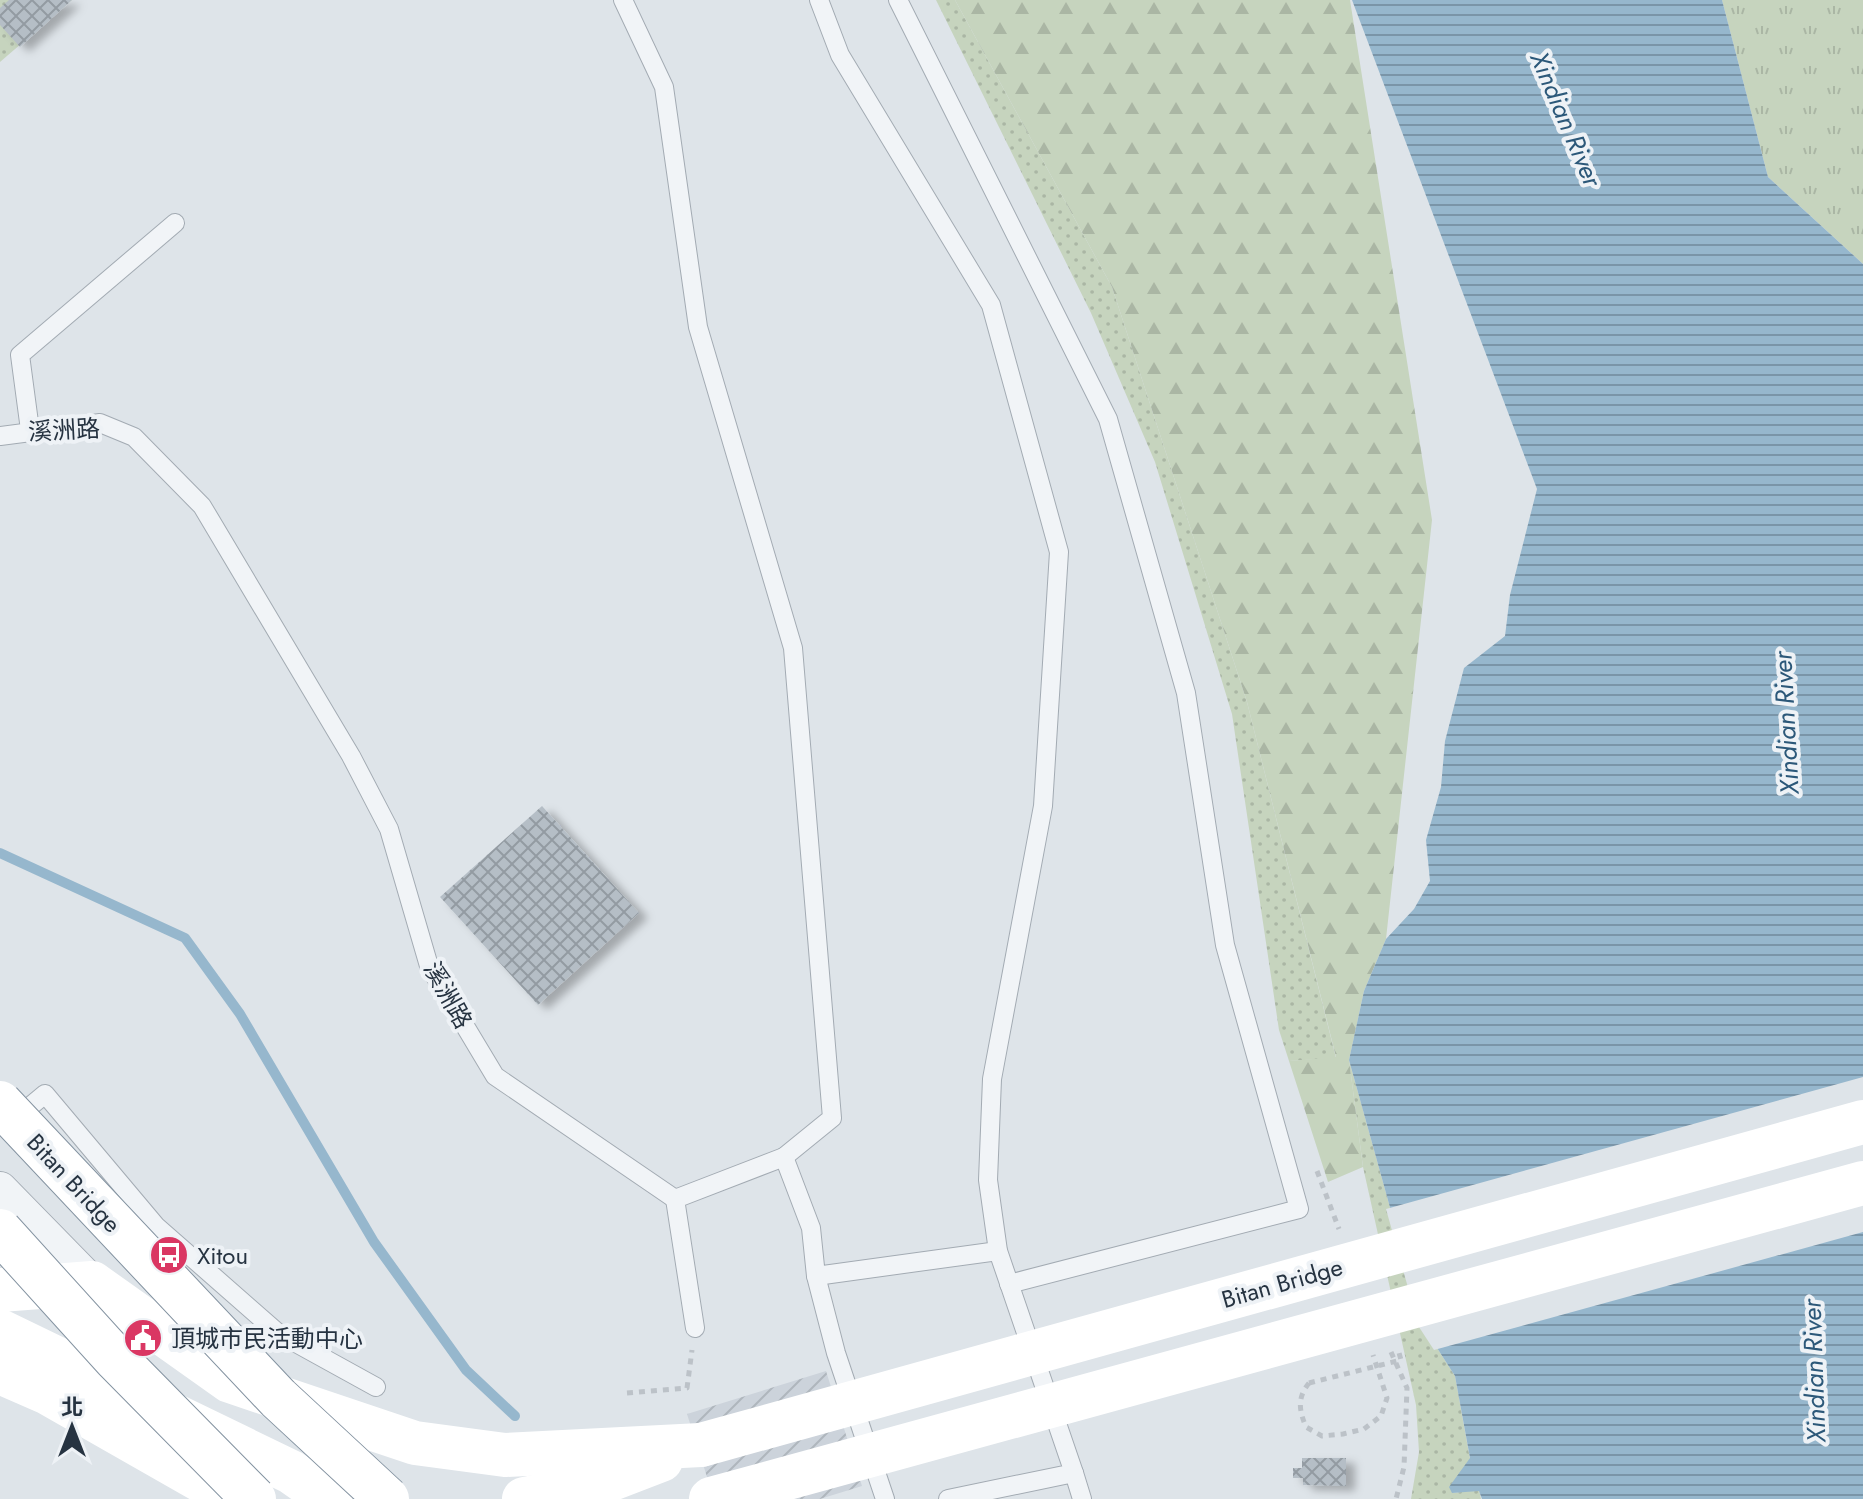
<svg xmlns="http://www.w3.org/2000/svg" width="1863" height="1499" font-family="Jost,'Noto Sans TC',sans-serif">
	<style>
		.industrial { fill: url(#industrial-furrows) }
		.grass { fill: url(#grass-dots) }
		.forest { fill: url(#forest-firs) }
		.park { fill: url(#park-tufts) }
		.water { fill: url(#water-rules) }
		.pier { fill: #dee4e9 }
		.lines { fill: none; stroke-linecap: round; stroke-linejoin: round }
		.stream { stroke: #96b7cd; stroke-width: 10 }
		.building { fill: url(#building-cross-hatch); filter: url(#shadow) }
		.lane-casing { stroke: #a3abb3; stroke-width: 20 }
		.street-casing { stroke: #a3abb3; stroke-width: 36 }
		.path { stroke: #bcc2c8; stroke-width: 5; stroke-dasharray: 6 6; stroke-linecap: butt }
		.lane { stroke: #f1f4f7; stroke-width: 18 }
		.street { stroke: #f1f4f7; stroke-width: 34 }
		.secondary { stroke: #fff; stroke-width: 44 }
		.highway-bridge-casing { stroke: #8493a1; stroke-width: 46; stroke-linecap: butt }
		.path-bridge { stroke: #bcc2c8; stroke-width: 5; stroke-dasharray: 6 6; stroke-linecap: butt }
		.secondary-bridge { stroke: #fff; stroke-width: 44 }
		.highway-bridge { stroke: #fff; stroke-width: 44 }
		.labels { text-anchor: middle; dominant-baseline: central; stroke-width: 8; stroke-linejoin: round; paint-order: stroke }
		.street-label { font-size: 24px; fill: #263341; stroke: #eef2f6 }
		.poi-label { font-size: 24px; fill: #263341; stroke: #eef2f6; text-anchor: start }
		.water-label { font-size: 26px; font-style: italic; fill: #2c5879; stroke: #eef2f6 }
	</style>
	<defs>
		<pattern id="industrial-furrows" width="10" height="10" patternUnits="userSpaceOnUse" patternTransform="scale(2)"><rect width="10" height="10" fill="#ccd3db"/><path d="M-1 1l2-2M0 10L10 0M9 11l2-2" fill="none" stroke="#afb6bd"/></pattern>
		<pattern id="grass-dots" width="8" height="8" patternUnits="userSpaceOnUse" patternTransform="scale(2)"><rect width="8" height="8" fill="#c6d4be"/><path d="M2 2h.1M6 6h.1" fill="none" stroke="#aab6a4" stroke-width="1.8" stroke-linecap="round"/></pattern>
		<pattern id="forest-firs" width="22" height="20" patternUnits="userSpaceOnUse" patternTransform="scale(2)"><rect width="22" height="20" fill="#c6d4be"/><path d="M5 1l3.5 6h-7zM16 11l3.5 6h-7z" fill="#aab6a4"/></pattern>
		<pattern id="park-tufts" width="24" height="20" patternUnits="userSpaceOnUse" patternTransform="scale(2)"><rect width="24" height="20" fill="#c6d4be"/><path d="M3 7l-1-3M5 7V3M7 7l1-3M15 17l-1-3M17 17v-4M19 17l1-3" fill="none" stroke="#aab6a4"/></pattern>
		<pattern id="water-rules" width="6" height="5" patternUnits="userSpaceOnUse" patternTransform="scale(2)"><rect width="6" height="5" fill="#96b7cd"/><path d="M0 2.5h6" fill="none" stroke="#7a95a8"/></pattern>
		<pattern id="building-cross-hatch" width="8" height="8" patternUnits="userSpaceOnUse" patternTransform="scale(2)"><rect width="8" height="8" fill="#b5bec6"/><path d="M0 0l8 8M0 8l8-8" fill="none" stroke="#939ba2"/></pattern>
		<filter id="shadow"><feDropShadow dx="9" dy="5" stdDeviation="4" flood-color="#0004"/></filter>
	</defs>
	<rect width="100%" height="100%" fill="#dee4e9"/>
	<path class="industrial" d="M826 1371 862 1486 820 1499H714L687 1414Z"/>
	<g class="grass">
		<path d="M0 0H72L0 62Z"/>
		<path d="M936 0H955L1112 287 1247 702 1336 1058 1289 1061 1279 1030 1232 714 1155 462 1091 313Z"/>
		<path d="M1349 1060 1423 1326 1455 1376 1470 1459 1452 1493 1479 1490 1481 1499H1411L1419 1452 1416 1405 1363 1167Z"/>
	</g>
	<path class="forest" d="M955 0H1350L1432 520 1386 939 1364 991 1349 1060 1363 1167 1328 1182 1289 1061 1336 1057 1247 702 1112 287Z"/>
	<path class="park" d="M1722 0H1863V264L1768 177Z"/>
	<path class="water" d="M1352 0H1722L1768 177 1863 264V1499H1482L1479 1491 1452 1493 1449 1487 1470 1458 1455 1376 1423 1326 1349 1060 1364 991 1386 939 1414 909 1430 881 1426 840 1441 787 1445 741 1464 668 1505 636 1510 595 1537 489Z"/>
	<path class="pier" d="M1863 1077V1232L1434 1350 1419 1327 1386 1209Z"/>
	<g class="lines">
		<path class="stream" d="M0 853 185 938 240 1014 374 1242 466 1370 515 1416"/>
	</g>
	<g class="building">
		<path d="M9 0H72L20 47 0 25V8Z"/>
		<path d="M542 806 639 913 538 1005 440 897Z"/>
		<path d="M1302 1458H1346V1486L1303 1485V1478H1293V1468H1302Z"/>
	</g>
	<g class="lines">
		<defs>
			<g id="lane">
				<path d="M623 0 664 87 698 327 793 648 832 1118 784 1157"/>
				<path d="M819 0 840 55 991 305 1059 552 1043 806 992 1079 988 1180 998 1251 1074 1473 948 1499"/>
				<path d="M898 0 1108 419 1186 693 1225 945 1299 1209 1009 1284"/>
				<path d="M30 430 20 355 175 223"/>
				<path d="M0 436 100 423 134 437 202 506 351 756 389 829 429 966 495 1076 675 1199 784 1157 811 1228 816 1276 998 1251"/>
				<path d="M15 1119 45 1094 156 1226 278 1333 376 1387"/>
				<path d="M675 1199 695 1328"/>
				<path d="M816 1276 836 1353 885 1499"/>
				<path d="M1074 1473 1082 1499"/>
			</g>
			<path id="street" d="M0 1189 92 1283"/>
		</defs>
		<use href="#lane" class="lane-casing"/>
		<use href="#street" class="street-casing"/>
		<g class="path">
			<path d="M1317 1171 1339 1229"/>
			<path d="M1391 1352 1407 1388 1404 1467 1396 1499"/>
			<path d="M1309 1383C1297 1398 1299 1410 1306 1427L1322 1436 1343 1434 1364 1429 1381 1416 1387 1398 1373 1355"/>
			<path d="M627 1393 687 1388 692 1350"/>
		</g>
		<use href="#lane" class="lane"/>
		<use href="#street" class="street"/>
		<g class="secondary">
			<path d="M0 1290 92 1283 230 1381 415 1443 505 1455 701 1445"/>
			<path d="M0 1331 291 1472 330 1499"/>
			<path d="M0 1372 46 1392 234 1499"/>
			<path d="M524 1499 596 1485 661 1460"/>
		</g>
		<defs>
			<g id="highway-bridge">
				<path d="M0 1103 278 1398 387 1499"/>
				<path d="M0 1231 115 1358 254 1499"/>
			</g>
		</defs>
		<use href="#highway-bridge" class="highway-bridge-casing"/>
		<path class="path-bridge" d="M1309 1383 1401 1360 1398 1349"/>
		<g class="secondary-bridge">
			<path d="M701 1445 1863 1122"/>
			<path d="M711 1499 1863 1183"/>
		</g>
		<use href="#highway-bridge" class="highway-bridge"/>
	</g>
	<defs>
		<symbol id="bus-disc" viewBox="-11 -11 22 22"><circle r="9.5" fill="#da3763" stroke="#eef2f6"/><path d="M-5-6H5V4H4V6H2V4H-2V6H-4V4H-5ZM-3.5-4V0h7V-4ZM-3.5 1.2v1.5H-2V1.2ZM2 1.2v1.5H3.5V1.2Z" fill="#fff"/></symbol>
		<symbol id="civic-disc" viewBox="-11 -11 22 22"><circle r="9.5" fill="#da3763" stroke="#eef2f6"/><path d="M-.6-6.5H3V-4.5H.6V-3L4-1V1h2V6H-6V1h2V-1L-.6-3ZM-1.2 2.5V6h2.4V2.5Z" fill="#fff"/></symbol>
	</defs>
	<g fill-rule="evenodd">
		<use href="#bus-disc" x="147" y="1233" width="44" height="44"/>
		<use href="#civic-disc" x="121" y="1316" width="44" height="44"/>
	</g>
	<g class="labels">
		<g class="street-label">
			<text transform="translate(64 430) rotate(-3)">溪洲路</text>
			<text transform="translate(448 995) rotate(61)">溪洲路</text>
			<text transform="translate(74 1183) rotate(47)">Bitan Bridge</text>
			<text transform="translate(1282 1283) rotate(-16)">Bitan Bridge</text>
		</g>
		<g class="poi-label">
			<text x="197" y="1255">Xitou</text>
			<text x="171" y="1338">頂城市民活動中心</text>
		</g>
		<g class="water-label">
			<text transform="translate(1566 119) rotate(67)">Xindian River</text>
			<text transform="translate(1786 723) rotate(-93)">Xindian River</text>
			<text transform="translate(1814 1371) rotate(-92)">Xindian River</text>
		</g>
	</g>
	<g transform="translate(72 1427)" stroke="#eef2f6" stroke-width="6" paint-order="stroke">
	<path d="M0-6L14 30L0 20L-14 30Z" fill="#263341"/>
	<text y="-12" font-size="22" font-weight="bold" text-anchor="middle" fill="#263341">北</text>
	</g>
</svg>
